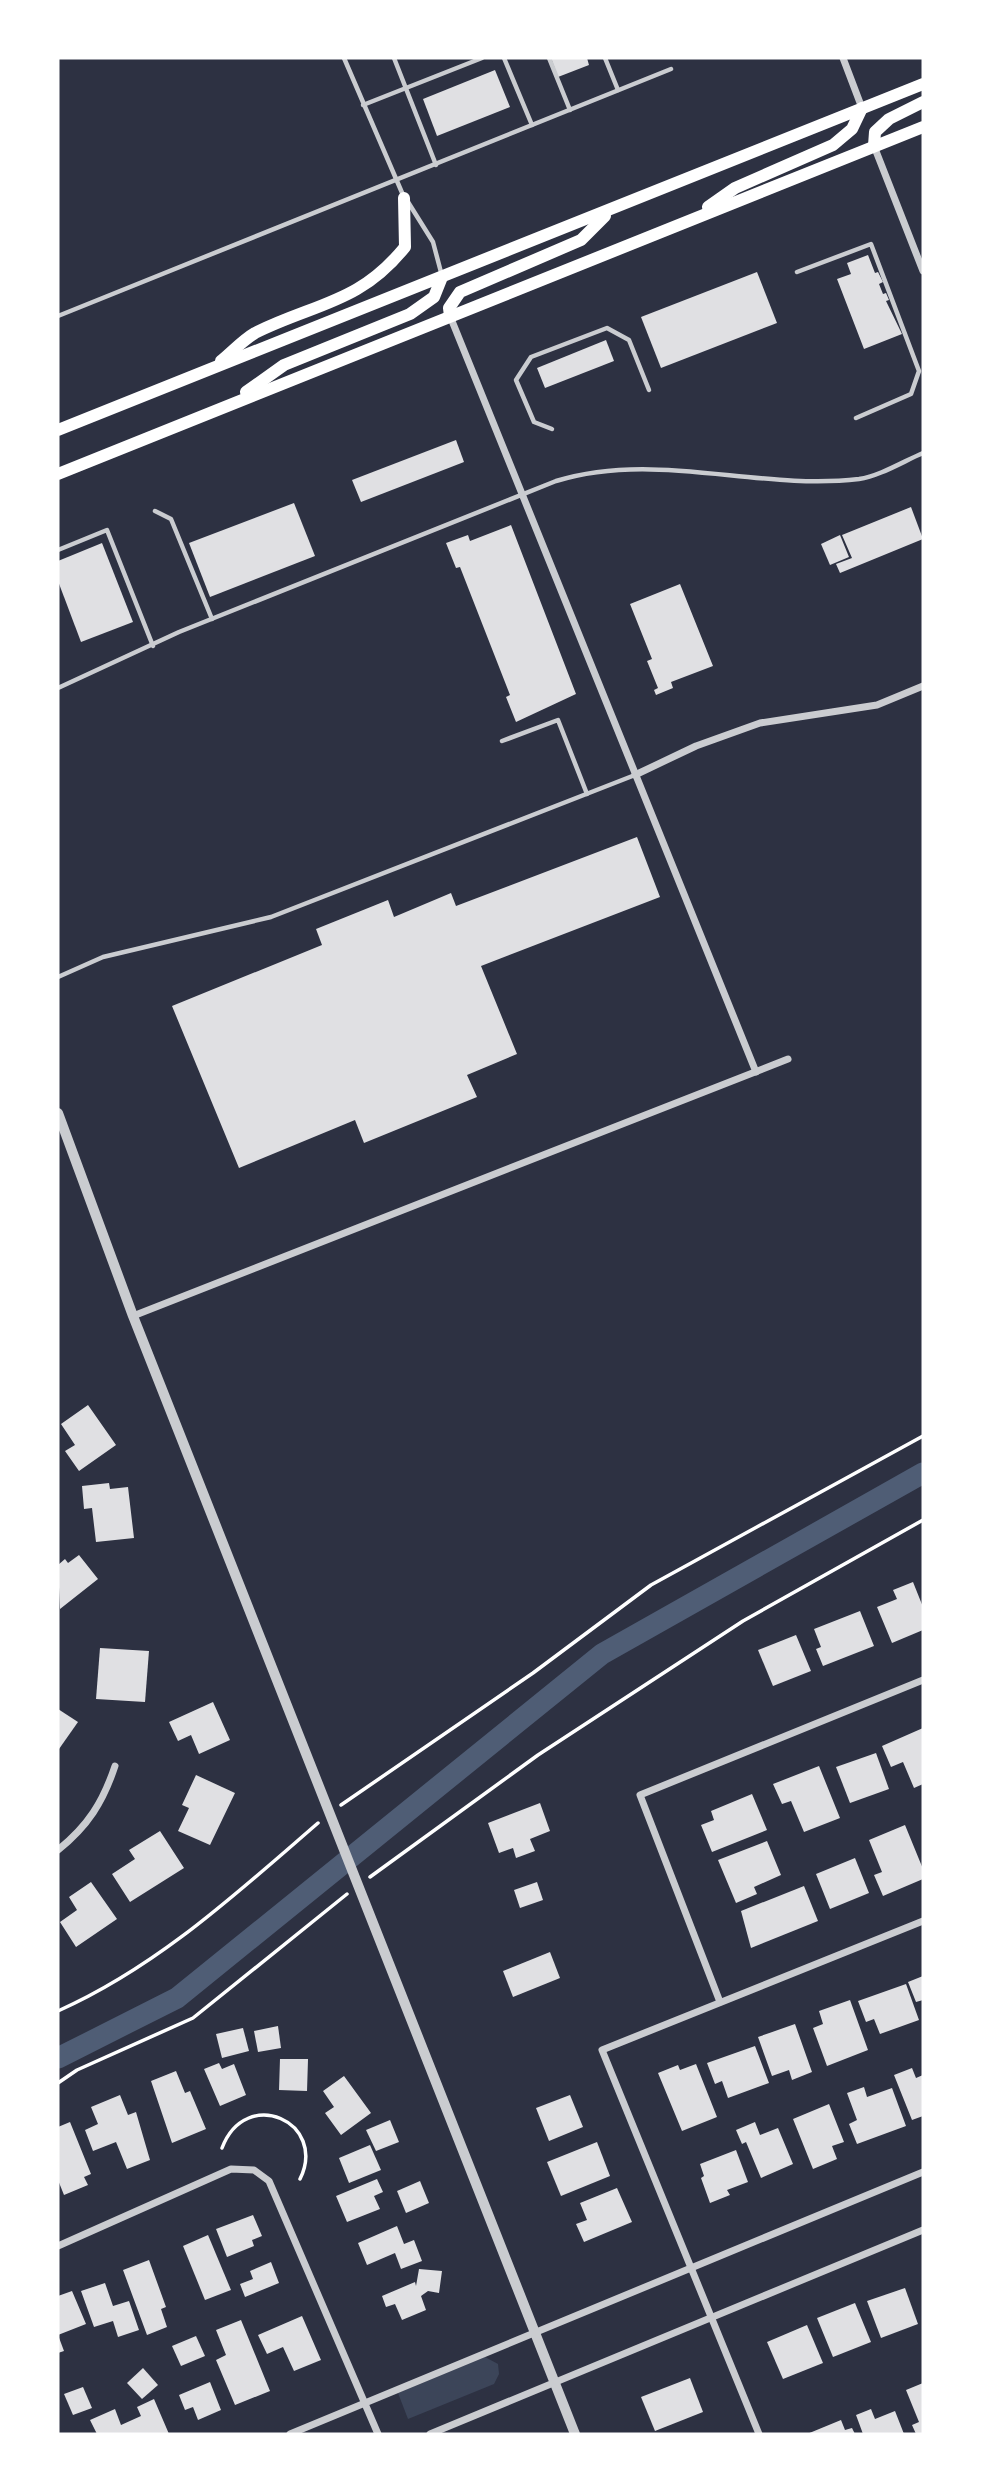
<svg xmlns="http://www.w3.org/2000/svg" width="981" height="2492" font-family="Barlow,sans-serif">
	<style>
		.green { fill: #3c4559 }
		.lines { fill: none; stroke-linecap: round; stroke-linejoin: round }
		.canal { stroke: #4f5d75; stroke-width: 21 }
		.building { fill: #e0e0e3 }
		.path { stroke: #fff; stroke-width: 3.5 }
		.service { stroke: #caccd0; stroke-width: 4.5 }
		.minor { stroke: #caccd0; stroke-width: 7 }
		.tertiary { stroke: #caccd0; stroke-width: 10 }
		.primary { stroke: #fff; stroke-width: 12 }
	</style>
	<rect width="100%" height="100%" fill="#2d3142"/>
	<path class="green" d="M485 2357 498 2364 499 2374 494 2384 408 2419 398 2393Z"/>
	<g class="lines">
		<path class="canal" d="M58 2058 177 1998 602 1654 923 1473"/>
	</g>
	<g class="building">
		<path d="M551 58H587L589 65 558 77Z"/>
		<path d="M495 70 510 107 437 136 423 99Z"/>
		<path d="M868 255 875 273 878 272 883 282 879 284 883 294 886 293 889 300 886 301 902 334 864 349 837 279 851 274 847 263Z"/>
		<path d="M757 272 777 323 661 368 641 317Z"/>
		<path d="M606 340 614 361 545 388 537 368Z"/>
		<path d="M456 440 464 462 361 502 352 480Z"/>
		<path d="M294 503 315 556 210 597 189 543Z"/>
		<path d="M911 507 923 539 840 573 836 564 852 558 842 535Z"/>
		<path d="M511 525 576 694 516 722 506 697 510 695 460 567 456 568 446 543 468 535 470 541Z"/>
		<path d="M840 535 849 557 830 565 821 544Z"/>
		<path d="M102 543 133 622 81 642 58 581V561Z"/>
		<path d="M680 584 713 666 671 682 673 688 656 695 654 690 658 688 647 661 652 659 630 604Z"/>
		<path d="M637 837 660 897 481 966 517 1054 467 1075 477 1097 364 1143 355 1120 239 1168 172 1006 322 945 316 929 388 900 394 917 451 893 456 906Z"/>
		<path d="M88 1405 116 1445 79 1471 65 1451 75 1445 61 1424Z"/>
		<path d="M109 1483 110 1489 128 1487 134 1538 96 1542 92 1508 84 1509 82 1486Z"/>
		<path d="M79 1555 98 1579 60 1609 58 1565 65 1559 68 1563Z"/>
		<path d="M913 1582 923 1607V1630L892 1643 877 1607 897 1599 893 1590Z"/>
		<path d="M860 1611 874 1646 823 1666 816 1649 821 1647 814 1629Z"/>
		<path d="M796 1635 811 1671 773 1686 758 1650Z"/>
		<path d="M100 1648 149 1651 145 1702 96 1699Z"/>
		<path d="M213 1702 230 1740 199 1754 191 1735 178 1741 169 1722Z"/>
		<path d="M58 1709 78 1722 59 1749 58 1748Z"/>
		<path d="M923 1728V1784L914 1788 903 1762 891 1767 882 1746Z"/>
		<path d="M876 1753 889 1789 850 1803 836 1767Z"/>
		<path d="M819 1766 840 1818 804 1832 791 1801 782 1804 773 1784Z"/>
		<path d="M196 1775 235 1793 210 1845 178 1831 189 1808 182 1805Z"/>
		<path d="M752 1794 767 1830 712 1852 701 1825 714 1820 711 1811Z"/>
		<path d="M540 1803 550 1831 530 1839 535 1851 516 1858 513 1848 499 1853 488 1823Z"/>
		<path d="M905 1825 923 1869V1879L883 1896 874 1875 882 1872 869 1840Z"/>
		<path d="M160 1831 184 1868 130 1902 112 1874 135 1859 129 1850Z"/>
		<path d="M767 1841 781 1875 754 1887 757 1894 736 1903 718 1860Z"/>
		<path d="M855 1858 869 1893 830 1909 816 1874Z"/>
		<path d="M91 1882 117 1919 76 1947 60 1922 77 1910 69 1897Z"/>
		<path d="M537 1882 543 1900 520 1908 514 1890Z"/>
		<path d="M804 1886 818 1921 751 1948 741 1911Z"/>
		<path d="M550 1952 560 1978 513 1997 503 1971Z"/>
		<path d="M923 1976V2000L916 2002 908 1982Z"/>
		<path d="M906 1984 919 2020 880 2034 874 2019 866 2022 858 2001Z"/>
		<path d="M850 2000 868 2050 827 2066 813 2028 823 2024 819 2011Z"/>
		<path d="M795 2024 812 2072 792 2080 789 2070 772 2076 758 2037Z"/>
		<path d="M278 2026 281 2048 258 2052 254 2031Z"/>
		<path d="M243 2028 249 2051 222 2058 216 2034Z"/>
		<path d="M755 2046 769 2083 728 2098 722 2081 715 2084 707 2063Z"/>
		<path d="M280 2059H308L307 2091 279 2090Z"/>
		<path d="M219 2063 222 2069 234 2064 246 2095 220 2106 204 2069Z"/>
		<path d="M696 2064 717 2117 682 2131 658 2073 678 2065 680 2070Z"/>
		<path d="M912 2068 916 2078 923 2075V2116L912 2120 894 2075Z"/>
		<path d="M176 2071 185 2093 190 2091 206 2129 172 2143 151 2081Z"/>
		<path d="M344 2076 371 2113 341 2135 325 2113 334 2107 323 2091Z"/>
		<path d="M864 2087 867 2097 892 2088 906 2126 857 2144 849 2124 857 2120 847 2093Z"/>
		<path d="M120 2095 128 2115 136 2112 150 2160 127 2169 116 2142 93 2151 85 2130 98 2124 91 2107Z"/>
		<path d="M570 2095 583 2127 549 2141 536 2108Z"/>
		<path d="M829 2104 844 2142 832 2146 837 2159 813 2169 793 2119Z"/>
		<path d="M390 2120 399 2142 376 2151 366 2130Z"/>
		<path d="M70 2122 91 2174 84 2177 88 2185 64 2195 58 2180V2127Z"/>
		<path d="M755 2122 760 2135 778 2128 793 2164 761 2178 746 2142 742 2144 736 2130Z"/>
		<path d="M597 2142 610 2176 561 2196 547 2162Z"/>
		<path d="M370 2145 381 2170 349 2183 339 2158Z"/>
		<path d="M736 2150 748 2182 727 2190 730 2195 710 2203 701 2178 704 2176 700 2164Z"/>
		<path d="M377 2179 383 2192 374 2196 380 2209 347 2222 336 2196Z"/>
		<path d="M420 2181 429 2203 406 2213 397 2191Z"/>
		<path d="M617 2188 632 2222 584 2242 576 2224 587 2220 580 2203Z"/>
		<path d="M253 2215 262 2236 252 2240 254 2246 227 2257 216 2229Z"/>
		<path d="M397 2226 404 2244 414 2240 422 2261 401 2269 395 2253 367 2265 358 2243Z"/>
		<path d="M208 2235 231 2290 205 2300 183 2246Z"/>
		<path d="M149 2260 166 2307 161 2309 167 2327 147 2335 123 2270Z"/>
		<path d="M271 2262 279 2283 245 2297 240 2284 253 2279 250 2271Z"/>
		<path d="M419 2269 442 2271 439 2293 428 2291 421 2296 426 2310 402 2320 395 2304 386 2307 382 2296 415 2282 416 2286Z"/>
		<path d="M105 2283 113 2306 129 2301 139 2330 118 2337 113 2321 94 2327 81 2291Z"/>
		<path d="M905 2288 918 2324 881 2338 867 2301Z"/>
		<path d="M72 2291 86 2324 58 2335 64 2351 58 2353V2296Z"/>
		<path d="M855 2303 871 2342 833 2357 817 2318Z"/>
		<path d="M302 2316 321 2360 294 2371 283 2347 267 2354 258 2335Z"/>
		<path d="M241 2320 270 2391 235 2405 216 2360 226 2355 216 2330Z"/>
		<path d="M807 2325 823 2363 783 2379 767 2342Z"/>
		<path d="M196 2336 205 2356 181 2366 172 2346Z"/>
		<path d="M143 2368 158 2385 142 2399 127 2383Z"/>
		<path d="M690 2378 703 2412 655 2431 641 2397Z"/>
		<path d="M210 2382 221 2410 198 2420 193 2407 185 2410 179 2395Z"/>
		<path d="M923 2383V2434H916L912 2425 919 2422 906 2390Z"/>
		<path d="M83 2387 92 2408 73 2415 64 2394Z"/>
		<path d="M154 2399 169 2434H97L90 2420 115 2409 121 2425 141 2416 137 2407Z"/>
		<path d="M871 2409 875 2419 895 2411 904 2434H863L856 2415Z"/>
		<path d="M841 2420 845 2430 852 2428 855 2434H807Z"/>
	</g>
	<g class="lines">
		<g class="path">
			<path d="M341 1805 533 1673 651 1585 923 1436"/>
			<path d="M370 1877 538 1755 743 1621 923 1520"/>
			<path d="M58 2011C157 1967 237 1893 318 1823"/>
			<path d="M58 2083 77 2070 193 2018 347 1894"/>
			<path d="M222 2148C246 2085 328 2122 300 2179"/>
		</g>
		<g class="service">
			<path d="M344 58 403 195"/>
			<path d="M394 58 436 165"/>
			<path d="M504 58 532 125"/>
			<path d="M549 58 570 110"/>
			<path d="M605 58 618 90"/>
			<path d="M363 105 482 58"/>
			<path d="M408 202 433 242 442 276"/>
			<path d="M797 272 871 244 919 371 911 394 856 418"/>
			<path d="M58 316 671 69"/>
			<path d="M552 429 534 422 516 380 531 357 607 328 629 340 649 390"/>
			<path d="M155 511 171 519 212 619"/>
			<path d="M58 550 107 530 153 646"/>
			<path d="M58 688 179 632 556 481C656 450 757 491 859 479 880 476 904 461 923 453"/>
			<path d="M502 741 558 720 587 794"/>
			<path d="M58 977 103 957 271 917 635 775"/>
		</g>
		<g class="minor">
			<path d="M843 58 862 108"/>
			<path d="M874 146 923 271"/>
			<path d="M450 316 756 1072"/>
			<path d="M635 775 696 746 760 723 877 705 923 686"/>
			<path d="M133 1316 788 1059"/>
			<path d="M58 1850C88 1826 103 1802 115 1766"/>
			<path d="M720 2002 640 1795 923 1680"/>
			<path d="M58 2246 231 2169 254 2170 269 2181 378 2434"/>
			<path d="M290 2434 923 2172"/>
			<path d="M430 2434 923 2230"/>
			<path d="M759 2434 602 2050 923 1921"/>
		</g>
		<path class="tertiary" d="M58 1113 133 1316 575 2434"/>
		<g class="primary">
			<path d="M874 146 875 132 889 119 923 102"/>
			<path d="M708 207 735 188 833 145 852 129 862 108"/>
			<path d="M450 316 449 308 460 292 581 240 605 216"/>
			<path d="M221 361C232 352 243 340 255 333 315 303 359 304 405 247L404 198"/>
			<path d="M246 392 284 365 410 314 434 297 442 277"/>
			<path d="M58 430 923 84"/>
			<path d="M58 474 923 127"/>
		</g>
	</g>
	<rect width="981" height="2492" fill="none" stroke="#ffffff" stroke-width="119"/>
</svg>
